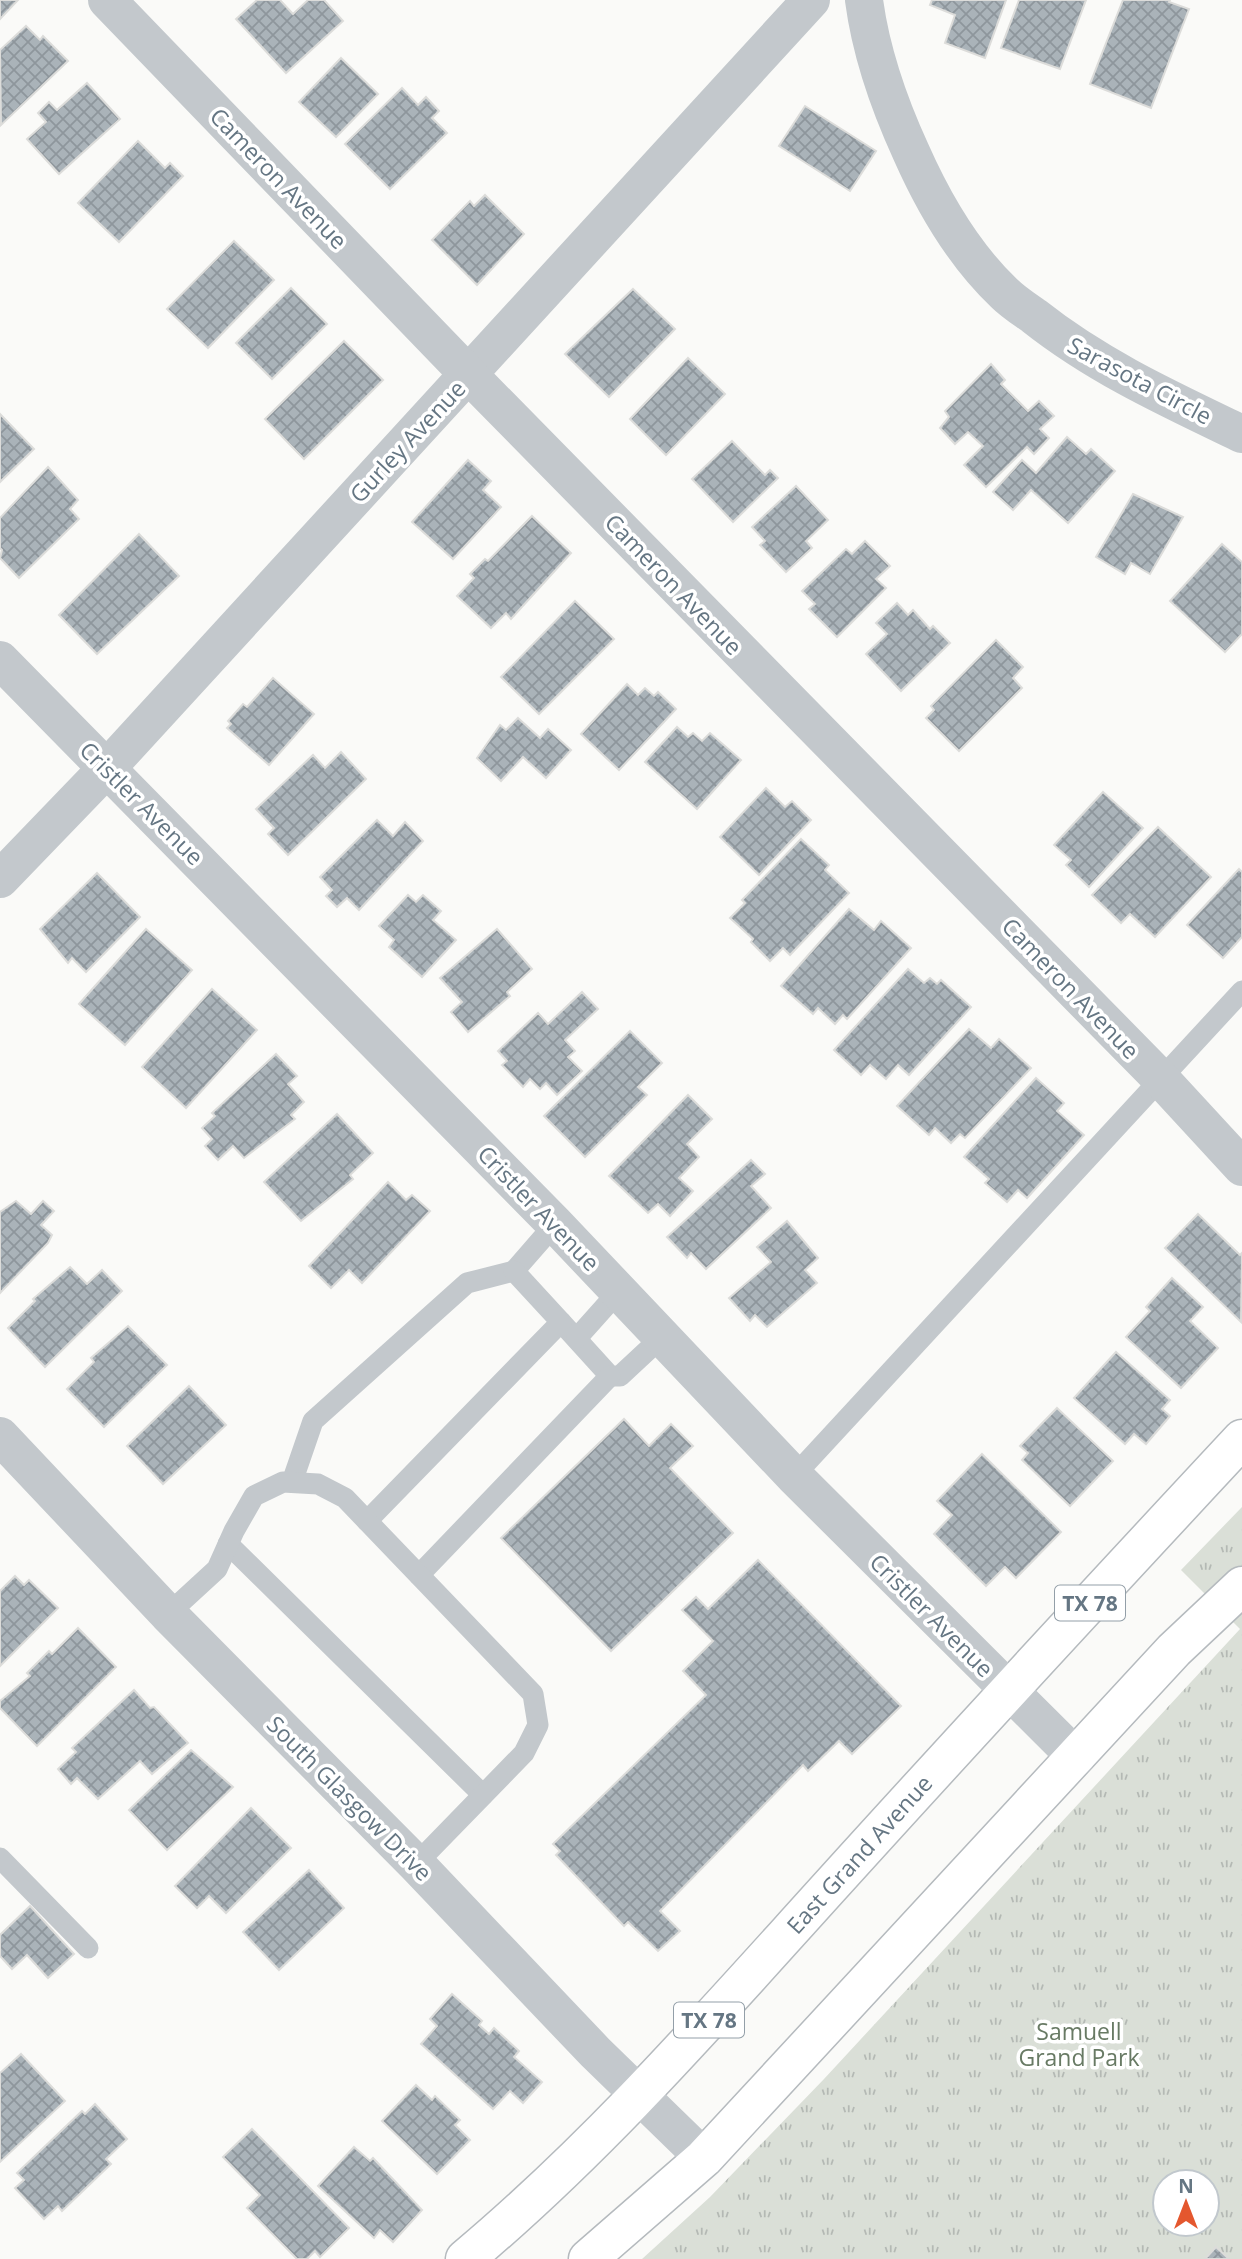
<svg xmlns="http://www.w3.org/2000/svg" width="1242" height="2259" font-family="'Open Sans',sans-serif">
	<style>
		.grass { fill: url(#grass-tufts); fill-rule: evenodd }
		.building { fill: url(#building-cross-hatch); stroke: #dcdcda; stroke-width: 2 }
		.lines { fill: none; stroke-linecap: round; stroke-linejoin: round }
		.primary-casing { stroke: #b5babe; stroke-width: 41 }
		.service { stroke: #c3c8cc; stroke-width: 21 }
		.minor { stroke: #c3c8cc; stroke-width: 38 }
		.tertiary { stroke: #c3c8cc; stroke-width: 38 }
		.primary { stroke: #fff; stroke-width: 38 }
		.labels { text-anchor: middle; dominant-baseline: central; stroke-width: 7; stroke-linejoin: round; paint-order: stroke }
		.shield { fill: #fff; stroke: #939fa8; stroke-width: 2 }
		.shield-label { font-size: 21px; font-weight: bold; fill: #657683 }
		.street-label { font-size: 23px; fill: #657683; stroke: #fff }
		.park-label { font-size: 23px; fill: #687a64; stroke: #fff }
	</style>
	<defs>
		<pattern id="grass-tufts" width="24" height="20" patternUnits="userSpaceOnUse" patternTransform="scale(1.75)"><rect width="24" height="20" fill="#dadfd7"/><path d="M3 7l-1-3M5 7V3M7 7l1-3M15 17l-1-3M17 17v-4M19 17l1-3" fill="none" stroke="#b4b9b4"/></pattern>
		<pattern id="building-cross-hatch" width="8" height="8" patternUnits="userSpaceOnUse" patternTransform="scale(1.75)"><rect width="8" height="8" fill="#aab3b9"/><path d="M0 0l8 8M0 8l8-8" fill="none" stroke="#8e969c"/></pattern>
	</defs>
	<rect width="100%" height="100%" fill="#fafaf8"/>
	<path class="grass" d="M1242 1507V2259H642L710 2197 824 2079 1240 1629 1181 1570ZM1165 2182H1207V2224H1165Z"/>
	<g class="building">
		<path d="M0 0H18L0 19Z"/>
		<path d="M257 0H280L293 14 308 0H324L343 21 286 73 236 19Z"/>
		<path d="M932 0H1006L985 58 945 43 955 15 930 5Z"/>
		<path d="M1019 0H1086L1060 69 1001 48Z"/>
		<path d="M1123 0H1170L1169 2 1189 9 1151 108 1090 84Z"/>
		<path d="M26 26 40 40 43 36 68 61 1 125 0 50Z"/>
		<path d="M341 58 378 94 336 137 299 102Z"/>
		<path d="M87 83 120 119 59 174 27 139 46 122 38 113 49 102 57 110Z"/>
		<path d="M402 88 418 105 426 97 439 111 432 118 447 133 390 189 345 144Z"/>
		<path d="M805 106 876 151 850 191 779 146Z"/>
		<path d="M138 141 165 168 170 163 183 176 119 242 78 203Z"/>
		<path d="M485 195 524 234 477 285 432 240 470 201 474 206Z"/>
		<path d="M234 241 274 280 208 348 167 309Z"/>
		<path d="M291 288 327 324 272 379 236 343Z"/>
		<path d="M633 289 675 329 609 397 565 354Z"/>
		<path d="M344 341 383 380 304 459 265 419Z"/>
		<path d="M688 358 725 394 666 455 630 419Z"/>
		<path d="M991 364 1005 380 1001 384 1028 411 1039 401 1054 416 1040 429 1049 438 1034 454 1027 447 986 487 964 465 983 446 968 432 955 444 940 428 949 417 945 411Z"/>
		<path d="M0 414 34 449 0 482Z"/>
		<path d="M1067 437 1086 454 1091 449 1115 471 1068 523 1031 490 1013 510 993 492 1022 460 1036 473Z"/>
		<path d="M732 441 765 475 770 470 778 478 733 522 692 479Z"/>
		<path d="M468 460 491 481 483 490 501 507 453 559 412 522Z"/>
		<path d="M48 467 78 500 70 509 79 519 19 578 0 558 2 550 0 548V518Z"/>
		<path d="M796 486 828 520 806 541 812 548 786 572 760 545 765 541 752 527Z"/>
		<path d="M1133 494 1183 517 1150 574 1131 563 1125 574 1096 557Z"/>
		<path d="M532 516 571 553 511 619 506 613 491 628 457 596 474 578 470 574 485 559 488 561Z"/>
		<path d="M139 534 179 576 97 654 59 615Z"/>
		<path d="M865 541 890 566 876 579 886 588 837 637 809 609 815 604 802 591 846 549 852 554Z"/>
		<path d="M1222 544 1242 562V634L1225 652 1170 601Z"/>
		<path d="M575 601 614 639 539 714 501 677Z"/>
		<path d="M897 603 908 615 913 610 930 629 933 626 950 643 901 691 866 654 887 634 876 623Z"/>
		<path d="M996 640 1023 667 1013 678 1022 688 959 751 926 718 934 710 931 706Z"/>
		<path d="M273 678 314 714 269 765 227 728 231 724 228 721 243 704 247 707Z"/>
		<path d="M627 684 638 695 645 688 654 696 658 692 676 709 619 770 581 734Z"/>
		<path d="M518 718 540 738 548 729 571 750 546 778 523 757 501 781 477 758 500 725 506 730Z"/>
		<path d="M677 727 688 737 693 733 702 741 710 733 741 760 697 809 645 762Z"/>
		<path d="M341 752 366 779 288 855 268 834 274 828 256 809 313 755 325 768Z"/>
		<path d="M766 788 785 807 792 801 811 820 759 875 720 837Z"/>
		<path d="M1103 792 1143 828 1089 887 1066 865 1071 860 1054 845Z"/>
		<path d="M377 820 393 836 405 822 423 841 359 910 347 898 337 907 326 896 332 890 320 877Z"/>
		<path d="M1158 827 1211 877 1155 937 1130 914 1121 923 1092 895Z"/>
		<path d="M801 839 829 865 825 870 849 893 790 955 783 948 770 961 751 942 753 939 730 918 745 903 742 900Z"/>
		<path d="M1239 869 1242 872V937L1223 958 1187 925Z"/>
		<path d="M97 873 140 917 86 972 72 958 68 963 40 929Z"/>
		<path d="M408 895 416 902 423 895 441 911 433 920 456 940 422 977 389 947 394 940 379 926Z"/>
		<path d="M849 909 874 930 881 921 911 948 847 1019 843 1015 835 1024 818 1008 813 1014 781 986Z"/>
		<path d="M146 929 192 970 125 1045 79 1004Z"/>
		<path d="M497 929 532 969 507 992 510 996 468 1032 451 1012 462 1002 440 978Z"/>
		<path d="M908 969 924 983 930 978 937 984 941 980 971 1007 909 1075 898 1065 886 1079 870 1065 861 1075 834 1050Z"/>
		<path d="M212 989 257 1030 186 1108 142 1067Z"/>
		<path d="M582 992 598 1009 565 1040 575 1051 568 1057 582 1071 557 1095 546 1083 540 1089 530 1079 523 1087 502 1065 507 1061 498 1051 538 1013 548 1024Z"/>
		<path d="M969 1029 991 1048 999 1039 1031 1068 965 1138 960 1134 951 1143 935 1128 929 1135 897 1106Z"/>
		<path d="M630 1031 662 1063 638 1087 647 1095 585 1157 544 1116Z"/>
		<path d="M276 1054 297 1076 288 1084 304 1102 291 1115 295 1119 244 1158 233 1146 218 1160 205 1146 212 1139 202 1128 215 1116 212 1113Z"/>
		<path d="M1036 1078 1064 1103 1057 1111 1084 1135 1027 1198 1018 1190 1007 1202 985 1183 989 1179 964 1157Z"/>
		<path d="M688 1095 712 1119 687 1144 699 1157 679 1178 693 1191 670 1216 658 1204 648 1213 609 1176Z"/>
		<path d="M337 1114 373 1153 350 1175 353 1179 301 1221 264 1182Z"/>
		<path d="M751 1160 765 1174 751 1186 771 1208 706 1269 691 1253 687 1258 667 1237Z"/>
		<path d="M388 1182 406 1200 412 1195 430 1211 362 1283 349 1270 331 1288 309 1266Z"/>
		<path d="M16 1201 31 1214 43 1201 54 1211 41 1225 52 1235 48 1243 0 1293V1212Z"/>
		<path d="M1198 1214 1240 1255 1242 1253 1241 1322 1165 1248Z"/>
		<path d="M787 1221 818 1258 805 1270 817 1283 767 1327 755 1315 750 1321 729 1298 771 1262 757 1247Z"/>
		<path d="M70 1267 87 1284 102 1270 122 1291 45 1367 8 1328 35 1301 33 1299Z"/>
		<path d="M1172 1278 1203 1307 1190 1321 1218 1348 1181 1388 1126 1337 1150 1311 1146 1307Z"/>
		<path d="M128 1326 167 1365 104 1427 67 1389 94 1362 91 1358Z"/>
		<path d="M1116 1352 1170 1400 1162 1409 1170 1416 1146 1444 1134 1434 1125 1444 1074 1398Z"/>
		<path d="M189 1386 226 1425 163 1484 127 1446Z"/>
		<path d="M1057 1408 1113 1461 1070 1506 1022 1460 1028 1453 1020 1446Z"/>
		<path d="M624 1419 649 1446 671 1424 693 1446 670 1468 733 1533 611 1651 501 1538Z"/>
		<path d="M982 1454 1061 1532 1016 1578 1005 1567 986 1586 934 1534 952 1515 937 1501Z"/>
		<path d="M758 1560 901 1706 852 1754 839 1741 808 1771 803 1765 660 1911 680 1931 658 1951 628 1922 624 1926 556 1855 560 1851 553 1844 706 1695 683 1671 713 1641 682 1610 696 1597 708 1609Z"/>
		<path d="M15 1576 24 1585 29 1580 58 1608 0 1666V1591Z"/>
		<path d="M78 1628 116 1667 37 1746 0 1708V1701L30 1676 27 1673 49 1651 52 1654Z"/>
		<path d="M134 1690 150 1708 154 1707 188 1743 152 1774 140 1761 98 1799 77 1778 71 1784 58 1769 76 1752 72 1748Z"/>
		<path d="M191 1750 233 1787 167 1850 129 1810Z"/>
		<path d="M251 1808 291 1848 226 1913 209 1896 197 1908 175 1886Z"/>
		<path d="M309 1870 344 1908 279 1970 243 1932Z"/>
		<path d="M30 1906 74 1954 48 1978 27 1955 12 1969 0 1956V1935Z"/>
		<path d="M452 1994 482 2021 479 2025 489 2034 494 2028 519 2051 514 2057 542 2082 523 2103 510 2091 493 2109 421 2044 437 2026 430 2019Z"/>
		<path d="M21 2054 65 2101 0 2162V2073Z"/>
		<path d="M416 2085 432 2100 435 2096 460 2120 455 2125 470 2140 437 2174 382 2121Z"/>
		<path d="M95 2104 127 2139 106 2159 111 2164 62 2211 58 2206 44 2219 15 2188 24 2180 17 2173 82 2111 85 2114Z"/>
		<path d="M252 2129 349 2228 320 2257 315 2251 307 2259H297L247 2208 260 2195 223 2157Z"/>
		<path d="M354 2147 370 2161 373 2158 422 2210 393 2242 380 2230 374 2238 318 2186Z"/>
		<path d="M1216 2247 1229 2259H1205Z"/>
	</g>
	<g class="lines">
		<defs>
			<g id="primary">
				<path d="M465 2259C600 2146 716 2012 834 1882 969 1733 1105 1586 1242 1439"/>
				<path d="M588 2259 704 2158 1174 1650 1242 1586"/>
			</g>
		</defs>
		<use href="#primary" class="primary-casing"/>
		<g class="service">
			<path d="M561 1322 610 1376H620L663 1336"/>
			<path d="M577 1338 619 1291"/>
			<path d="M794 1476 1242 991"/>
			<path d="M292 1482 313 1421 467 1283 514 1271 555 1224"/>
			<path d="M367 1521 561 1322 514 1271"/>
			<path d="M228 1544 483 1795"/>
			<path d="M419 1575 610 1376"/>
			<path d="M168 1614 217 1569 234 1531 254 1496 283 1482 318 1484 345 1498 533 1694 538 1725 524 1753 416 1864"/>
			<path d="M0 1858 88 1948"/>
		</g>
		<g class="minor">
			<path d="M864 0C871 53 889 104 911 152 934 204 963 254 1004 293 1013 302 1024 309 1034 316 1097 366 1169 399 1242 434"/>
			<path d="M0 660 555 1224 794 1476 1076 1757"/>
			<path d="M0 879 108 767 811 0"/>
			<path d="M0 1436 168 1614 416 1864 595 2052 704 2158"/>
		</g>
		<path class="tertiary" d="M107 0 468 374 1160 1078 1242 1167"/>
		<use href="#primary" class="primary"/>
	</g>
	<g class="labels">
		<g class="shield">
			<rect x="1055" y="1585.5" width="70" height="35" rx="5"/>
			<rect x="674" y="2002.5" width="70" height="35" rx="5"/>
		</g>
		<g class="shield-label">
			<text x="1090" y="1603">TX 78</text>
			<text x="709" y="2020">TX 78</text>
		</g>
		<g class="street-label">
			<text transform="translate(279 178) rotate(46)">Cameron Avenue</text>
			<text transform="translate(1140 380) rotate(28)">Sarasota Circle</text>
			<text transform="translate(407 441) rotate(-47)">Gurley Avenue</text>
			<text transform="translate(674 584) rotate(46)">Cameron Avenue</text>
			<text transform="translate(142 803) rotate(45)">Cristler Avenue</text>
			<text transform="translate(1071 988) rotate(46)">Cameron Avenue</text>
			<text transform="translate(539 1208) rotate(46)">Cristler Avenue</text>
			<text transform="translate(932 1615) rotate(45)">Cristler Avenue</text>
			<text transform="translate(350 1798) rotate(45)">South Glasgow Drive</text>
			<text transform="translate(859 1854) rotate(-48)">East Grand Avenue</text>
		</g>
		<g class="park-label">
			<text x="1079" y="2031">Samuell<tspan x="1079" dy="26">Grand Park</tspan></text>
		</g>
	</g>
	<g transform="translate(1186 2203)"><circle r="33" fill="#ffffff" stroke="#c1c8cd" stroke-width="2"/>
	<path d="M0-5L12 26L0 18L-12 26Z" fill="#e4572e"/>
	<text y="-10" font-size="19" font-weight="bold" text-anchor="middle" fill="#657683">N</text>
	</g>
</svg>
